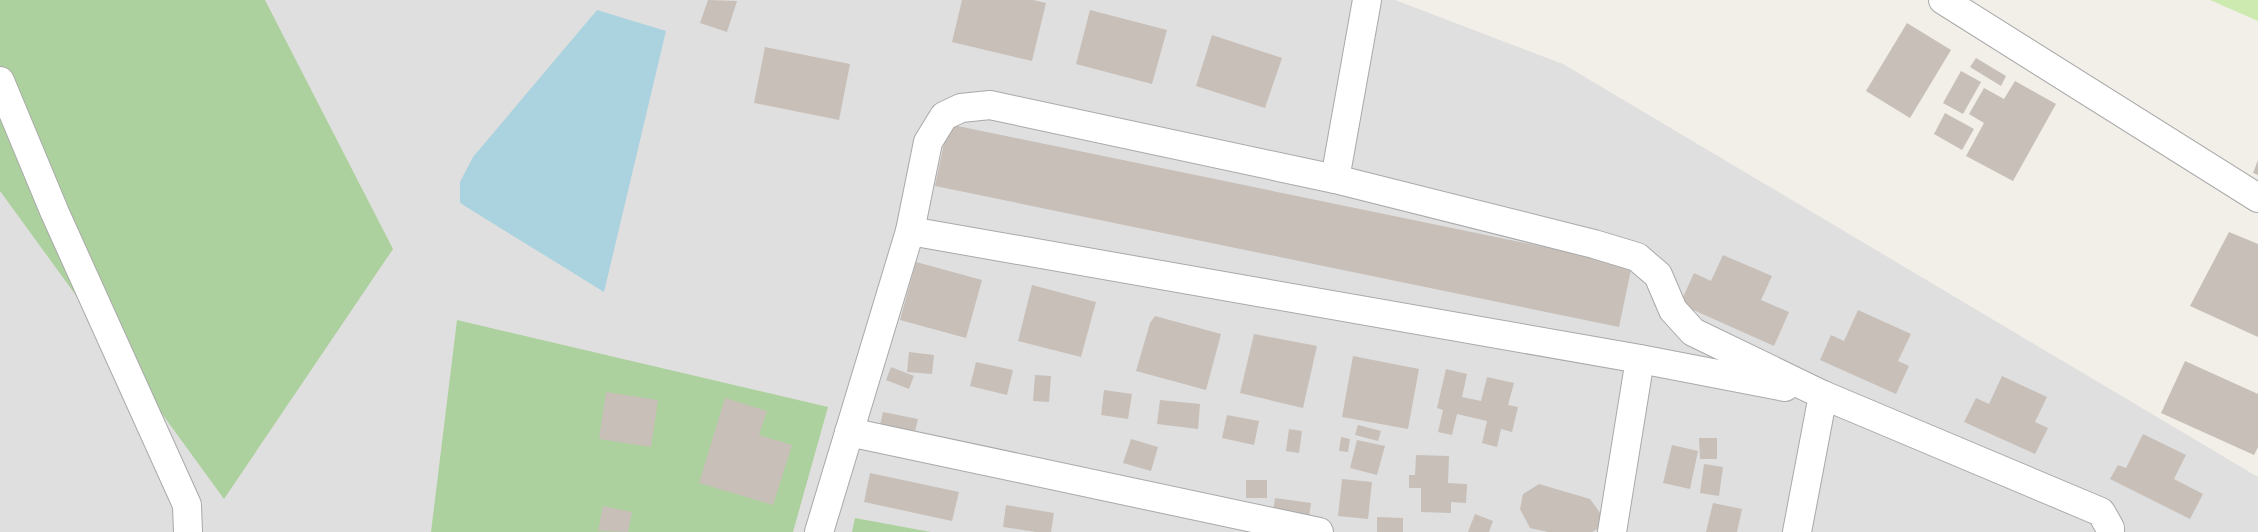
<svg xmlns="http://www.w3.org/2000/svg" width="2258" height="532" font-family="'Fira Sans',sans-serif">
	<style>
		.residential { fill: #e0dfdf }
		.grass { fill: #cdebb0 }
		.forest { fill: #add19e }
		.water { fill: #aad3df }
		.building { fill: #c7bfb8 }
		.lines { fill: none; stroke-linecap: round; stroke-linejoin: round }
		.minor-casing { stroke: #a9a9a9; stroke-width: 30 }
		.minor { stroke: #fff; stroke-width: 28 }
	</style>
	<rect width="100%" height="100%" fill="#f2efe9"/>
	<path class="residential" d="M0 0H1395L1563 64 2258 477V532H0Z"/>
	<path class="grass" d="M2210 0H2258V21Z"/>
	<g class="forest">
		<path d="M0 0H265L393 249 224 499 0 191Z"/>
		<path d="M457 320 828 407 793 532H431Z"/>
		<path d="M855 518 931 532H852Z"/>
	</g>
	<path class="water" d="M597 10 666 31 604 292 460 203V182L473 157Z"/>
	<g class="building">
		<path d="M708 0 737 1 727 32 700 23Z"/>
		<path d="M962 0H1033L1046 3 1032 61 952 42Z"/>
		<path d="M1090 10 1167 30 1152 84 1076 64Z"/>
		<path d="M1907 23 1951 50 1910 118 1866 91Z"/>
		<path d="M1212 35 1282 58 1265 108 1196 86Z"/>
		<path d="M765 47 850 64 839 120 754 103Z"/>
		<path d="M1976 58 2006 76 2001 86 1970 67Z"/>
		<path d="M1961 71 1981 82 1963 114 1943 103Z"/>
		<path d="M2015 81 2056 104 2013 181 1966 156 1984 123 1969 114 1984 88 2004 99Z"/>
		<path d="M1945 113 1974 129 1962 150 1934 134Z"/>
		<path d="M948 124 1632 265 1619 327 935 186Z"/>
		<path d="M2258 160V175L2253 173Z"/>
		<path d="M2229 232 2258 244V337L2190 306Z"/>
		<path d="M1723 255 1772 276 1761 300 1789 312 1774 346 1680 304 1694 273 1711 281Z"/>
		<path d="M916 262 982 280 966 338 900 320Z"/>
		<path d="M1032 285 1096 302 1081 357 1018 341Z"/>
		<path d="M1858 310 1911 334 1898 361 1909 366 1896 394 1820 360 1831 335 1844 341Z"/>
		<path d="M1155 316 1221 334 1206 390 1136 371 1150 323Z"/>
		<path d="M1254 334 1317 346 1303 408 1240 393Z"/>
		<path d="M909 352 934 355 932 374 907 372Z"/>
		<path d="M1353 356 1419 369 1408 429 1342 417Z"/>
		<path d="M2185 361 2258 394V447L2254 455 2161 413Z"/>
		<path d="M976 362 1013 370 1007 395 970 386Z"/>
		<path d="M891 367 914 376 909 389 886 380Z"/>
		<path d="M1446 369 1467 374 1462 397 1481 401 1487 377 1514 383 1508 405 1518 407 1512 432 1501 429 1497 447 1482 443 1487 421 1457 414 1452 435 1438 432 1443 410 1437 408Z"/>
		<path d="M1035 375 1051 376 1049 402 1033 401Z"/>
		<path d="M2002 376 2047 397 2035 422 2048 428 2035 454 1964 422 1976 398 1989 404Z"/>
		<path d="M1104 390 1132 394 1128 419 1101 415Z"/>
		<path d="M606 392 658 400 651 447 599 439Z"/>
		<path d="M725 398 767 411 759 435 792 445 773 505 699 483Z"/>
		<path d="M1160 400 1200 404 1198 429 1157 424Z"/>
		<path d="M883 412 918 419 914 436 879 429Z"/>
		<path d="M1227 415 1259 421 1254 445 1222 438Z"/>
		<path d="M1358 425 1381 431 1378 441 1355 435Z"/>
		<path d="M1289 429 1302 431 1299 453 1286 451Z"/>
		<path d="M2143 434 2186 455 2174 479 2203 494 2190 519 2110 479 2118 465 2126 468Z"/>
		<path d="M1341 437 1350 439 1348 452 1339 451Z"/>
		<path d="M1699 438H1717V459H1700Z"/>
		<path d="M1131 439 1158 447 1151 471 1123 463Z"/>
		<path d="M1357 440 1385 446 1377 475 1350 468Z"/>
		<path d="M1672 445 1698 451 1690 489 1663 483Z"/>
		<path d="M1416 455 1449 456 1448 483 1467 484 1466 503 1451 502V513L1421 512V488H1409V475H1415Z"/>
		<path d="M1704 464 1723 467 1719 496 1700 493Z"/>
		<path d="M870 473 959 492 952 521 864 502Z"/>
		<path d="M1342 479 1372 482 1368 519 1338 516Z"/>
		<rect x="1246" y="480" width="21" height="18"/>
		<path d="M1539 484 1590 499 1601 514 1599 528 1592 532H1548L1530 528 1520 509 1523 494Z"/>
		<path d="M1275 498 1311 503 1309 517 1273 512Z"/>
		<path d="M1713 503 1742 509 1737 532H1706Z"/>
		<path d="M1006 505 1054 513 1051 532H1036L1003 527Z"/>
		<path d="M603 506 632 512 628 532 598 531Z"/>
		<path d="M1475 514 1493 521 1489 532H1468Z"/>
		<path d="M1377 517 1403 518V532H1377Z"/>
	</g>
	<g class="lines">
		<defs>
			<g id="minor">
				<path d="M1943 0 2258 198"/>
				<path d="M0 81 55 213 187 505 188 532"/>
				<path d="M1335 179 1367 0"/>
				<path d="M910 231 1640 359 1785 387"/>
				<path d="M849 432 1319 532"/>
				<path d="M819 532 910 231 928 142 944 116 961 108 990 105 1335 179 1594 244 1637 257 1658 275 1673 310 1693 332 1823 395 2101 512 2110 528V532"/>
				<path d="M1612 532 1640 359"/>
				<path d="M1797 532 1823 395"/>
			</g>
		</defs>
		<use href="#minor" class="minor-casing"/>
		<use href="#minor" class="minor"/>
	</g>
</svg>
